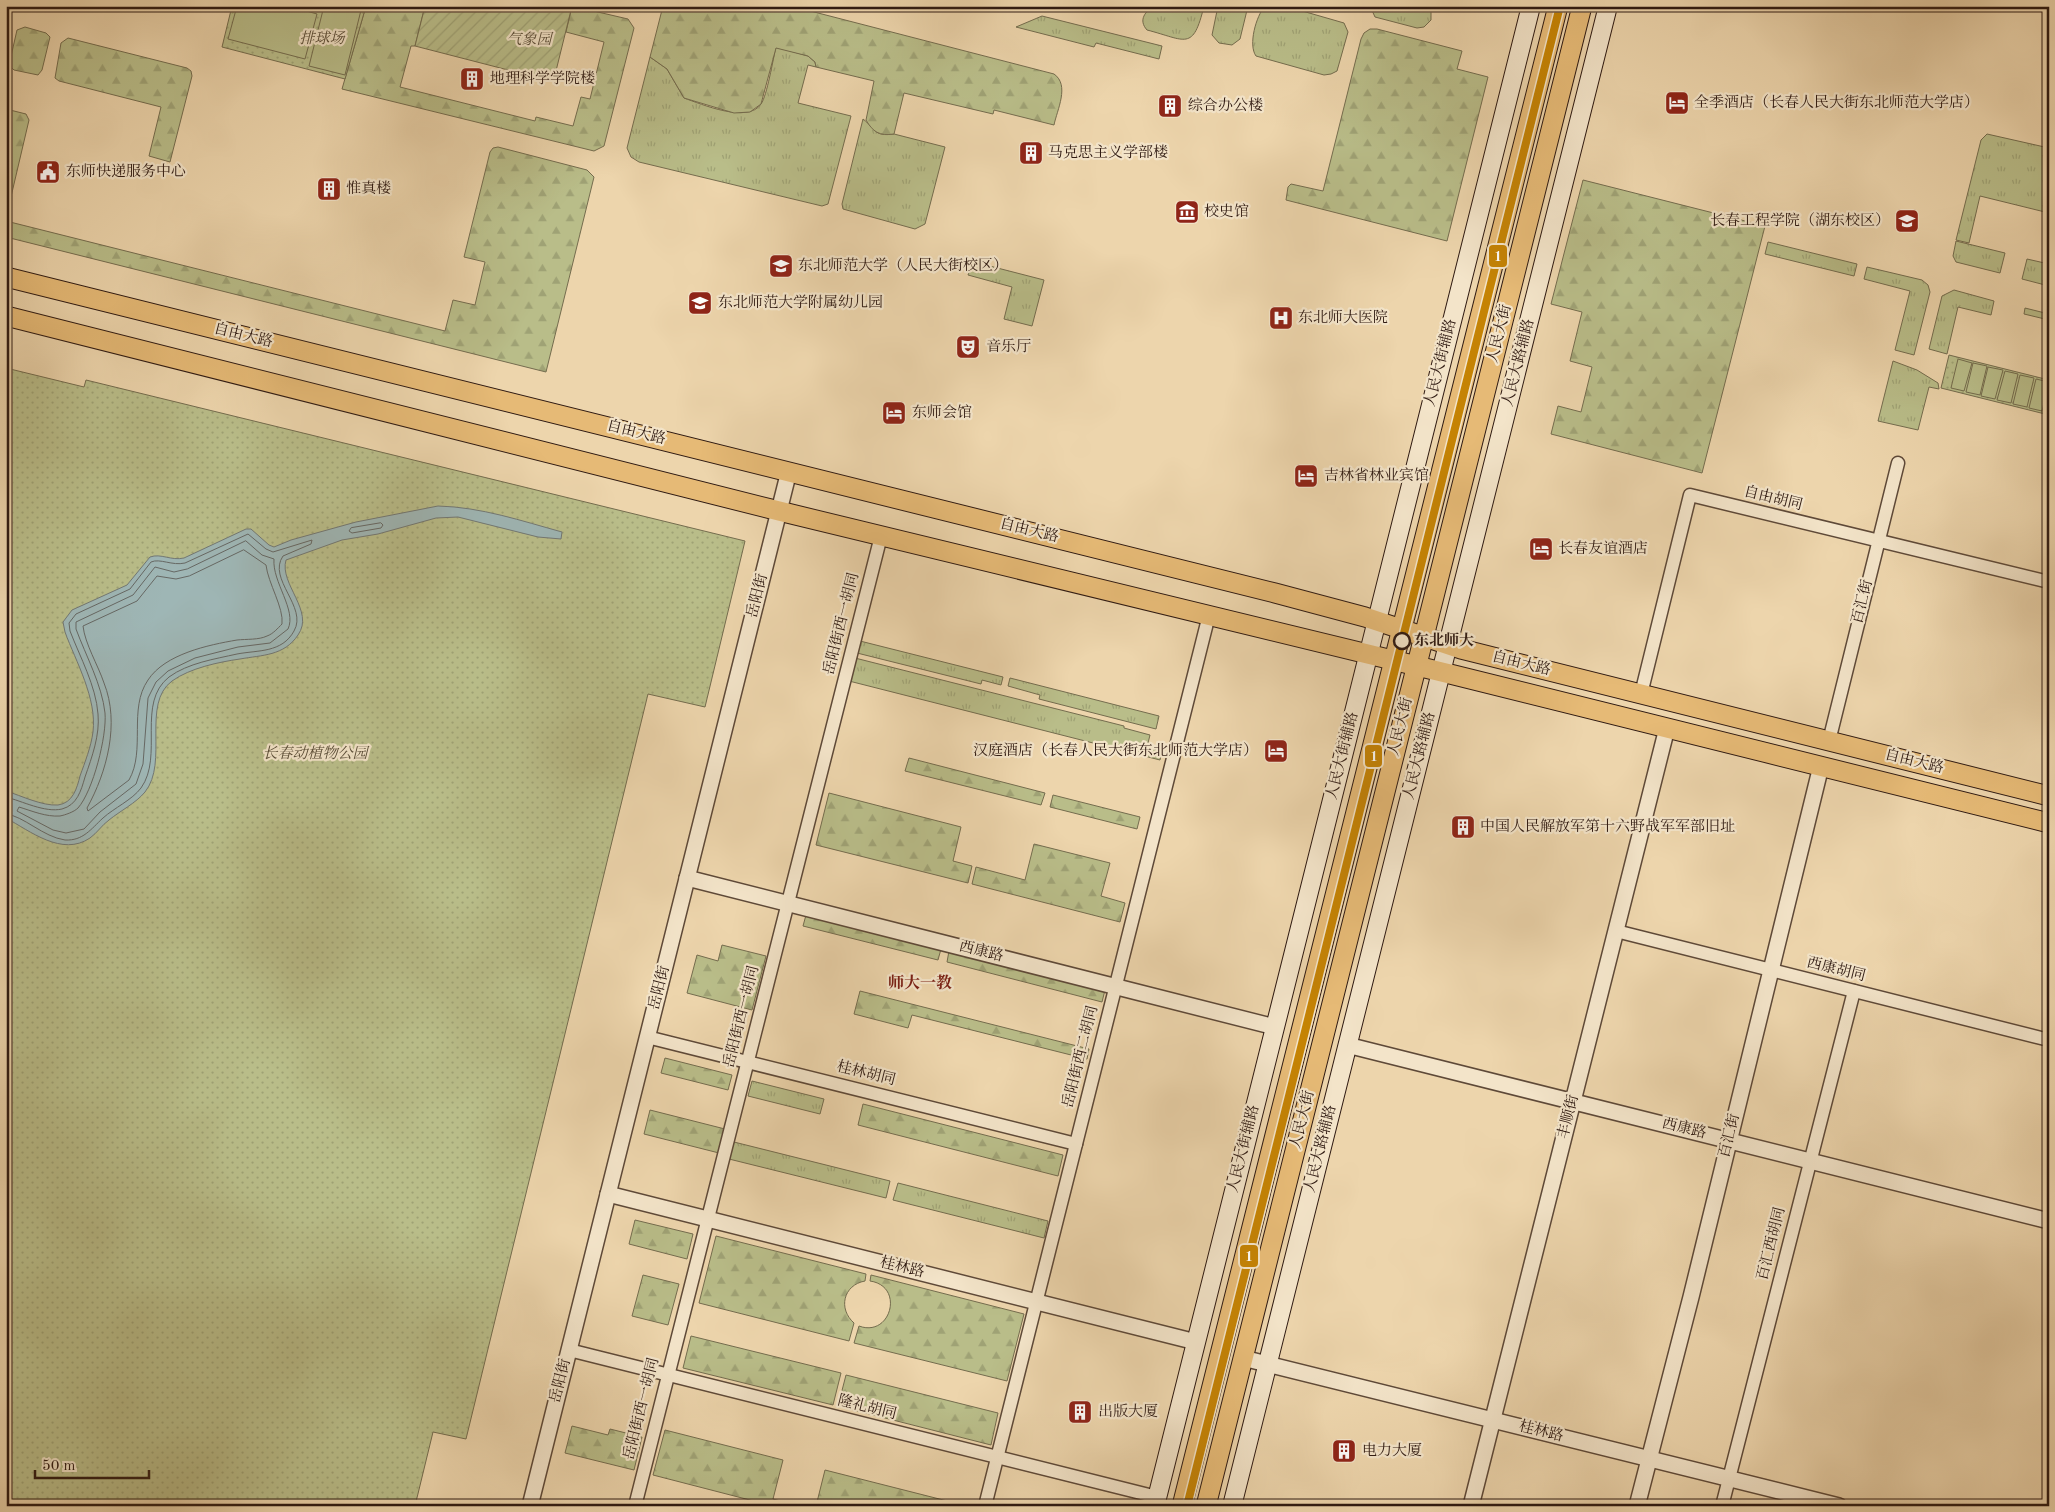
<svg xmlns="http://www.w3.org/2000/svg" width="2055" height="1512" font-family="'Old Standard TT','Noto Serif SC',serif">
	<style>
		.grass { fill: url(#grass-tufts); stroke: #746c4e }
		.forest { fill: url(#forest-firs); stroke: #746c4e }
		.park { fill: url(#park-dots); stroke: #746c4e }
		.garden { fill: url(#garden-furrows); stroke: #746c4e }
		.pitch { fill: #b9bd89; stroke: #746c4e }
		.water { fill: #9eb6b5; stroke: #727874 }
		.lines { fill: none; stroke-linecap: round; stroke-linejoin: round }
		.shore { stroke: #666864; stroke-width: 1 }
		.minor-casing { stroke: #5e4938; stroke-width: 15 }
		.tertiary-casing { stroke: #5e4938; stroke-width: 18 }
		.secondary-casing { stroke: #2f1a12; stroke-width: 20 }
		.primary-casing { stroke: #2f1a12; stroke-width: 21 }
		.minor { stroke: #f3e4c9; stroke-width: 12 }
		.tertiary { stroke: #f3e4c9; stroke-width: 15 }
		.secondary { stroke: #f3e4c9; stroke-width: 18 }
		.primary { stroke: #e6ba76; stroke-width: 19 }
		.metro-1-casing { stroke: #f3e4c9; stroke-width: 11 }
		.metro-1 { stroke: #c58304; stroke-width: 8 }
		.stop-dot { fill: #f3e4c9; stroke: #2f1a12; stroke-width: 2.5 }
		.labels { text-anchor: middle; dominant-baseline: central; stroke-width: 4.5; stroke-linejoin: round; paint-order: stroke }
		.park-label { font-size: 15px; font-style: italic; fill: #584b36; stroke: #f3e4c9 }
		.poi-label { font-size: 15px; fill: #2f1a12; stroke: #f3e4c9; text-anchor: start }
		.street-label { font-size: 15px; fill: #2f1a12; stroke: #f3e4c9 }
		.stop-label { font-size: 15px; font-weight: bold; fill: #2f1a12; stroke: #f3e4c9; text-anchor: start }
		.neighbourhood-label { font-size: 16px; font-weight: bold; fill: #7a1f14; stroke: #f3e4c9 }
		.line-badge { stroke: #f3e4c9; stroke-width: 2 }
		.badge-label { font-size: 14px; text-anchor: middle; font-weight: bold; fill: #fff }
	</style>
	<defs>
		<pattern id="grass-tufts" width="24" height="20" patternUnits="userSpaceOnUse" patternTransform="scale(1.25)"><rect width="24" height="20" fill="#b9bd89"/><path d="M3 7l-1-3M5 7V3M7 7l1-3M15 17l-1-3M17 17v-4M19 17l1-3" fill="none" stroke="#9fa275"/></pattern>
		<pattern id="forest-firs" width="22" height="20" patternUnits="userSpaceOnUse" patternTransform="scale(1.25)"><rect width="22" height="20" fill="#b9bd89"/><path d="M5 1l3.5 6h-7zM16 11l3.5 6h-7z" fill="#9fa275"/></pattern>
		<pattern id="park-dots" width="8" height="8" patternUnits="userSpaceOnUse" patternTransform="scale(1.25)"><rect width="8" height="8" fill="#b9bd89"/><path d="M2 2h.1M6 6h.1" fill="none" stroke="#9fa275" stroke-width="1.8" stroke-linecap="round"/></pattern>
		<pattern id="garden-furrows" width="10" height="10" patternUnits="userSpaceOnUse" patternTransform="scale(1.25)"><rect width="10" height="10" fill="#b9bd89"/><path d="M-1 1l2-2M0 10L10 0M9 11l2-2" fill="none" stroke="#9fa275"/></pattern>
	</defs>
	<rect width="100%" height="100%" fill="#edd5ac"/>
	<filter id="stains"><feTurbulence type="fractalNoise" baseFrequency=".004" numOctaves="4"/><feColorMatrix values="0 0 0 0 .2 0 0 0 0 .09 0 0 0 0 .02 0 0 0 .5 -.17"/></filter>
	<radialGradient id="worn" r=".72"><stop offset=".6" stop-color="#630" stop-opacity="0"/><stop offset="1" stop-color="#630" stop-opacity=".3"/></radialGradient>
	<g class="grass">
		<path d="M1155 6H1204C1193 52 1186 40 1147 30 1138 20 1145 11 1155 6Z"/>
		<path d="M1218 6H1248L1240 39 1232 45 1219 43 1212 35Z"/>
		<path d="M1265 6H1285L1344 23 1348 32 1337 71 1331 74 1324 75 1256 56C1248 45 1256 16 1265 6Z"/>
		<path d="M1370 6H1427L1431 11V20L1424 27 1417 28 1375 17Z"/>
		<path d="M1042 16 1162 46 1159 59 1096 43 1094 47 1016 27Z"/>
		<path d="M776 47 808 56 815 62 816 67 808 65 798 103 851 116 828 204 822 206 639 162 631 157 627 148 650 57 667 69 684 98C701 104 748 124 761 104 767 96 773 59 776 47Z"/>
		<path d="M863 119C875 128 873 137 894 134L945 147 925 224 915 229 843 209 842 204Z"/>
		<path d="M1987 134 2049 148V213L1980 196 1969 243 1956 240 1981 140Z"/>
		<path d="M1956 241 2005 253 2000 273 1956 262 1953 256Z"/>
		<path d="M1768 242 1857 264 1854 276 1765 254Z"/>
		<path d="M2027 259 2049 264V286L2022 279Z"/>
		<path d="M978 263 1044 280 1032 326 1004 319 1012 287 968 275 971 267Z"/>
		<path d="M1867 267 1922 280 1928 285 1930 292 1914 355 1895 350 1910 291 1864 279Z"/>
		<path d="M1954 290 1994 301 1991 315 1958 307 1947 354 1929 349 1942 296Z"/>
		<path d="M2025 308 2049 314V320L2024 314Z"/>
		<path d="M1893 361 1917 370 1938 383 1939 389 1929 387 1918 430 1878 421Z"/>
		<path d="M860 641 1003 677 1001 685 982 680 981 684 857 653Z"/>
		<path d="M855 658 1124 726V728L1150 735 1147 747 1162 751 1160 760 849 681Z"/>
		<path d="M1010 678 1159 716 1156 729 1039 699 1040 695 1008 686Z"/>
		<path d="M752 1081 824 1099 820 1114 748 1096Z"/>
		<path d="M734 1142 890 1181 886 1198 729 1159Z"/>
		<path d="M898 1183 1048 1221 1044 1238 893 1200Z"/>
	</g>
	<g class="forest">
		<path d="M366 6H425L415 46H411L400 87 535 121 536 117 573 126 581 97 590 99 604 42 566 32 572 6 628 19 634 28 604 146 594 151 342 89Z"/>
		<path d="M663 6H791L1054 74C1070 85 1057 110 1054 125L994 110 993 114 904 93 894 134C879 136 873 132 866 120L874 81 816 67 815 62 808 56 776 48 761 104 750 112 734 113 684 98 667 69 650 57Z"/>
		<path d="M25 27 46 33 50 37 42 70 38 75 14 70 9 65 17 30Z"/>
		<path d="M1370 29H1377L1462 51 1457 69 1488 77 1447 241 1286 200 1288 187 1291 184 1323 191 1361 39 1364 33Z"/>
		<path d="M68 38 187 68 191 71 192 76 170 162 149 156 161 107 59 81 55 78 61 43Z"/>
		<path d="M6 109 26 114 29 120 10 201 6 205Z"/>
		<path d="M498 147 587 170 594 177 546 372 6 237V221L445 331 453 300 475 305 485 262 464 257 490 152 493 148Z"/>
		<path d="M1583 180 1765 226 1702 473 1551 434 1558 406 1581 412 1592 367 1570 361 1582 312 1551 304Z"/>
		<path d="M909 758 1045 793 1041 805 905 771Z"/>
		<path d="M829 793 961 827 953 861 972 866 968 883 816 845Z"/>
		<path d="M1053 795 1140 817 1137 829 1050 807Z"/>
		<path d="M1034 844 1110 863 1101 896 1125 903 1120 922 972 884 976 867 1025 880Z"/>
		<path d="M806 915 941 949 938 960 803 926Z"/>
		<path d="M722 945 766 956 752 1010 687 993 697 955 718 961Z"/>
		<path d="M949 951 1105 990 1102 1002 947 962Z"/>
		<path d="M860 991 1089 1049 1087 1059 912 1015 908 1028 854 1014Z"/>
		<path d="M665 1058 732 1075 728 1090 661 1073Z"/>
		<path d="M863 1104 1063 1155 1058 1176 858 1125Z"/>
		<path d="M650 1110 725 1129 719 1153 644 1134Z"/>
		<path d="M635 1220 693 1234 687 1259 629 1244Z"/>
		<path d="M716 1236 866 1274 865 1281C843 1285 838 1309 854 1323L849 1341 699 1303Z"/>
		<path d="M643 1275 679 1284 668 1325 632 1316Z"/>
		<path d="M871 1275 1024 1314 1007 1381 854 1343 859 1326C891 1338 905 1286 870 1281Z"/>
		<path d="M691 1336 841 1373 833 1405 683 1368Z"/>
		<path d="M846 1375 998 1413 991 1445 838 1406Z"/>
		<path d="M572 1426 608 1435 610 1429 642 1437 634 1470 565 1453Z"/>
		<path d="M665 1430 783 1460 773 1499 799 1506H773L653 1475Z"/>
		<path d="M825 1470 967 1506H816Z"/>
	</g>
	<g class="park">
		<path d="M232 6H366L345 79 222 47Z"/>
		<path d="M1949 355 2049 380V415L1941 388Z"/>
		<path d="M6 368 84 387 86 380 745 541 705 707 648 694 466 1439 433 1432 415 1506H6Z"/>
	</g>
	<path class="garden" d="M425 6H572L554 79 544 76 543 79 415 46Z"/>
	<g class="pitch">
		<path d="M237 6H289L317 14 305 59 228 39Z"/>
		<path d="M324 6H362L345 75 309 66Z"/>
		<path d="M1958 359 1972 363 1964 391 1951 388Z"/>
		<path d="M1973 363 1987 366 1980 395 1966 392Z"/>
		<path d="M1988 367 2003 370 1995 399 1981 396Z"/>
		<path d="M2005 371 2018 374 2011 403 1997 400Z"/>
		<path d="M2020 375 2034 378 2027 407 2013 404Z"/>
		<path d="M2036 379 2049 382 2042 411 2029 408Z"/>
	</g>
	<path class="water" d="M438 506C481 507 522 521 562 532L561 539 538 537 458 517 436 518 378 534 342 540 286 560C279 584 315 611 298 635 284 656 262 655 240 659 219 662 190 668 172 681 141 704 169 762 145 792 136 803 120 811 109 820 102 825 97 833 90 838 62 857 30 831 6 818V791C22 796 42 806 58 805 73 803 77 788 80 776 85 762 91 747 93 732 97 698 76 662 65 632L63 622 72 610 127 585 150 557C161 553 171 561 184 558L246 529H251L269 545 274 547 291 540 356 522Z"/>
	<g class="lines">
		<g class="shore">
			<path d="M381 523 383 525 381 528 352 533 349 531 351 528Z"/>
			<path d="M246 541 262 555 274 559C272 582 297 610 288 629L270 643 238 647 195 658 168 671 156 682 148 698 143 764 136 784 100 812 84 829 66 833 53 830 17 811 19 807C32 811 46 817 60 816 65 815 74 812 78 808 93 791 107 736 105 713 102 685 86 656 76 629V622L133 595 155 567 174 572 187 569Z"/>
			<path d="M244 550 266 565C268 583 284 608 282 624 278 628 273 634 267 636 259 640 246 639 237 640 208 645 165 654 148 680 128 709 146 750 129 780L88 811 87 808C107 772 120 723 104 683 98 665 85 644 83 626L137 601 157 576 176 579 189 576Z"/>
			<path d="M6 797C22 801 45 813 62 809 77 805 81 791 85 777 92 757 100 735 98 714 96 686 80 657 70 631L69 623 76 614 130 589 151 562C160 558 172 566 185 563L248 534 266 549 273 552 312 540 311 544 283 556C267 579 308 607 294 631 282 653 258 650 237 654 215 659 188 663 169 677 136 703 164 756 141 788 132 800 114 808 103 818 91 829 83 841 65 840 43 837 24 816 6 814"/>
		</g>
		<defs>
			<g id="minor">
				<path d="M1641 694 1690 495 2049 582"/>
				<path d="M1829 741 1898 463"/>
				<path d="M1616 931 2049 1040"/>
				<path d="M647 1037 1076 1144"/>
				<path d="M569 1350 1157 1497"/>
				<path d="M635 1506 881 536"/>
				<path d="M985 1506 1209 615"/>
				<path d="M1722 1506 1854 991"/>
			</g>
			<g id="tertiary">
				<path d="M687 878 1275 1027"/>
				<path d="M1347 1045 2049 1221"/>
				<path d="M608 1194 1196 1342"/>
				<path d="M1243 1358 1839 1506"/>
				<path d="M530 1506 789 471"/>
				<path d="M1471 1506 1667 728"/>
				<path d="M1637 1506 1691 1297 1821 766"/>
			</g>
			<g id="secondary">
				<path d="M1155 1506 1531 6"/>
				<path d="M1232 1506 1608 6"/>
			</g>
			<g id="primary">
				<path d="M6 277 1275 593 1365 617 1461 649 2049 796"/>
				<path d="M6 316 779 511 1454 675 2049 823"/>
				<path d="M1182 1506 1558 6"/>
				<path d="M1206 1506 1582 6"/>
			</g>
		</defs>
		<use href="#minor" class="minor-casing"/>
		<use href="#tertiary" class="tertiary-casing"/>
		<use href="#secondary" class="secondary-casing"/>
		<use href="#primary" class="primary-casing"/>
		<use href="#minor" class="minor"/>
		<use href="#tertiary" class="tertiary"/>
		<use href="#secondary" class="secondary"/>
		<use href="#primary" class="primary"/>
		<defs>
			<path id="metro-1" d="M1187 1506 1560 6"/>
		</defs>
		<use href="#metro-1" class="metro-1-casing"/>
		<use href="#metro-1" class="metro-1"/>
	</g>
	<defs>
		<symbol id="building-square" viewBox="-11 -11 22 22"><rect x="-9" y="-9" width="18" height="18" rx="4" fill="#8f2418" stroke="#f3e4c9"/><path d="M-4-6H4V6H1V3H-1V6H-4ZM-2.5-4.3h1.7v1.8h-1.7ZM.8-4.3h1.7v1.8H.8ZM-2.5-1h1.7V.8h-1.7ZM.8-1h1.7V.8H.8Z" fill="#fff"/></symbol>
		<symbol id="hotel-square" viewBox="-11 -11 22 22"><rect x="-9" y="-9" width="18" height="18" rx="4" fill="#8f2418" stroke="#f3e4c9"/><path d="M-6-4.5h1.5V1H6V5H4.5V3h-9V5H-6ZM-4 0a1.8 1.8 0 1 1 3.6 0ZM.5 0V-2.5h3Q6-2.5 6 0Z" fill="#fff"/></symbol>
		<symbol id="civic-square" viewBox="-11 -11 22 22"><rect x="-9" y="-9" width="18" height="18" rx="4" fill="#8f2418" stroke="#f3e4c9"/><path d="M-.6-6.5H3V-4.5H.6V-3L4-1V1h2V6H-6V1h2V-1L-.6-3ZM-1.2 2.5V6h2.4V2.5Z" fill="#fff"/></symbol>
		<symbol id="museum-square" viewBox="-11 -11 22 22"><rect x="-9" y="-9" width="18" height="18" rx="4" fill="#8f2418" stroke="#f3e4c9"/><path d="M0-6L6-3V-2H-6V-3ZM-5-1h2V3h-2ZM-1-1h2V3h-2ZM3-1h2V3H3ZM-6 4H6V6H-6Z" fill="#fff"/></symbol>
		<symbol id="university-square" viewBox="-11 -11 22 22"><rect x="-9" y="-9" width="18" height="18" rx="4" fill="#8f2418" stroke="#f3e4c9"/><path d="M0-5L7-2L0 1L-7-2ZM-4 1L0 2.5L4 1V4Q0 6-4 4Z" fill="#fff"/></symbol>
		<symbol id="school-square" viewBox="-11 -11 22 22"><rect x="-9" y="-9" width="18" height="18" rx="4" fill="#8f2418" stroke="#f3e4c9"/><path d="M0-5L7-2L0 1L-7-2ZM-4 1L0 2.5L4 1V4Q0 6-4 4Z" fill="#fff"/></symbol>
		<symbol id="hospital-square" viewBox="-11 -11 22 22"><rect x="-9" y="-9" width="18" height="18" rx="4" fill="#8f2418" stroke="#f3e4c9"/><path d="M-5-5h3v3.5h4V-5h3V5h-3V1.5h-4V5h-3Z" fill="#fff"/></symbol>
		<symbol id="theatre-square" viewBox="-11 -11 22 22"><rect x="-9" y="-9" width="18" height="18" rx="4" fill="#8f2418" stroke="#f3e4c9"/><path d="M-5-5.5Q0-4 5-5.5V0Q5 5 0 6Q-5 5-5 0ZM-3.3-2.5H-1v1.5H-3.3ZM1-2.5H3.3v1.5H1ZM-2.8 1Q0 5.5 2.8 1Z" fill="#fff"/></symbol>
	</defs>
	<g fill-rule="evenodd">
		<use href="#building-square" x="458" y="65" width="28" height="28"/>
		<use href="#hotel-square" x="1663" y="89" width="28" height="28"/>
		<use href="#building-square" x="1156" y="92" width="28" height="28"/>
		<use href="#building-square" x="1017" y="139" width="28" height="28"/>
		<use href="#civic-square" x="34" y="158" width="28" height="28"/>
		<use href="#building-square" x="315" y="175" width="28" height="28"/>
		<use href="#museum-square" x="1173" y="198" width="28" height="28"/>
		<use href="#university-square" x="1893" y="207" width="28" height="28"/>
		<use href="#university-square" x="767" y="252" width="28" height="28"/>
		<use href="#school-square" x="686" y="289" width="28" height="28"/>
		<use href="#hospital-square" x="1267" y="304" width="28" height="28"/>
		<use href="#theatre-square" x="954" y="333" width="28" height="28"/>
		<use href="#hotel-square" x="880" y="399" width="28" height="28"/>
		<use href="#hotel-square" x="1292" y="462" width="28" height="28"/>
		<use href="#hotel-square" x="1527" y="535" width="28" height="28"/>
		<use href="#hotel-square" x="1262" y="737" width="28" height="28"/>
		<use href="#building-square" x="1449" y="813" width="28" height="28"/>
		<use href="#building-square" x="1066" y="1398" width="28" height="28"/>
		<use href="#building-square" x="1330" y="1437" width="28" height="28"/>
	</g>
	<circle class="stop-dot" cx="1402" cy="641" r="8"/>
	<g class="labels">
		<g class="park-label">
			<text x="322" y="39">排球场</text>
			<text x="529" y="40">气象园</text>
			<text x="315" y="754">长春动植物公园</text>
		</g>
		<g class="poi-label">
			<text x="490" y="79">地理科学学院楼</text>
			<text x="1694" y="103">全季酒店（长春人民大街东北师范大学店）</text>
			<text x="1188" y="106">综合办公楼</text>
			<text x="1048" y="153">马克思主义学部楼</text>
			<text x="66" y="172">东师快递服务中心</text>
			<text x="346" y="189">惟真楼</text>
			<text x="1204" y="212">校史馆</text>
			<text x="1890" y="221" text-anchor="end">长春工程学院（湖东校区）</text>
			<text x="798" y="266">东北师范大学（人民大街校区）</text>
			<text x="718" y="303">东北师范大学附属幼儿园</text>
			<text x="1298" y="318">东北师大医院</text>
			<text x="986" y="347">音乐厅</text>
			<text x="912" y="413">东师会馆</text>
			<text x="1324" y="476">吉林省林业宾馆</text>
			<text x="1558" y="549">长春友谊酒店</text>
			<text x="1258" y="751" text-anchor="end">汉庭酒店（长春人民大街东北师范大学店）</text>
			<text x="1480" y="827">中国人民解放军第十六野战军军部旧址</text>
			<text x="1098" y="1412">出版大厦</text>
			<text x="1362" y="1451">电力大厦</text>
		</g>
		<g class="street-label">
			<text transform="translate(1500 334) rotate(-76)">人民大街</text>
			<text transform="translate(243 336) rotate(14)">自由大路</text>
			<text transform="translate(1441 363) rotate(-76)">人民大街辅路</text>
			<text transform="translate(1519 363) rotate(-76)">人民大路辅路</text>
			<text transform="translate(636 433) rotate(14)">自由大路</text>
			<text transform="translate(1773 499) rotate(14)">自由胡同</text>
			<text transform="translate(1029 531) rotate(14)">自由大路</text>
			<text transform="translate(758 596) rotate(-76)">岳阳街</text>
			<text transform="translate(1863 602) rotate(-76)">百汇街</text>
			<text transform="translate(842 624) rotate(-76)">岳阳街西一胡同</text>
			<text transform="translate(1521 664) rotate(14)">自由大路</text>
			<text transform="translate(1401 727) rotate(-76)">人民大街</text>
			<text transform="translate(1343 756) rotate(-76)">人民大街辅路</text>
			<text transform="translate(1420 756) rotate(-76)">人民大路辅路</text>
			<text transform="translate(1914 762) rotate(14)">自由大路</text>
			<text transform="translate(981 952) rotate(14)">西康路</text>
			<text transform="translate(1836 970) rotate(14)">西康胡同</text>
			<text transform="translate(660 988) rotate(-76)">岳阳街</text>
			<text transform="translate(742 1017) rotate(-76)">岳阳街西一胡同</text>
			<text transform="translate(1081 1057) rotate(-76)">岳阳街西二胡同</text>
			<text transform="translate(866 1074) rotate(14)">桂林胡同</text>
			<text transform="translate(1569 1117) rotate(-76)">丰顺街</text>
			<text transform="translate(1303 1120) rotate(-76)">人民大街</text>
			<text transform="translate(1684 1129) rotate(14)">西康路</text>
			<text transform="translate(1730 1136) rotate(-76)">百汇街</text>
			<text transform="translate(1244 1149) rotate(-76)">人民大街辅路</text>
			<text transform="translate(1321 1149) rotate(-76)">人民大路辅路</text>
			<text transform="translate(1772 1244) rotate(-76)">百汇西胡同</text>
			<text transform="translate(902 1268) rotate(14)">桂林路</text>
			<text transform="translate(561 1381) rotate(-76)">岳阳街</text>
			<text transform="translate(867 1408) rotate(14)">隆礼胡同</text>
			<text transform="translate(642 1409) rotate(-76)">岳阳街西一胡同</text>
			<text transform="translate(1541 1432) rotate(14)">桂林路</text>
		</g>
		<g class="stop-label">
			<text x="1414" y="641">东北师大</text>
		</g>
		<g class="neighbourhood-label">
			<text x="920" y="984">师大一教</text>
		</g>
	</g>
	<g class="line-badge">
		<rect x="1488" y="244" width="20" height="24" rx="5" fill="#c58304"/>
		<rect x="1364" y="744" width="19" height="24" rx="5" fill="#c58304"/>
		<rect x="1239" y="1244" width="20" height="24" rx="5" fill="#c58304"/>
	</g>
	<g class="badge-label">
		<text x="1498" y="261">1</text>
		<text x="1374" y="761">1</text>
		<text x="1249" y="1261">1</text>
	</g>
	<rect width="2055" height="1512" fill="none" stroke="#edd5ac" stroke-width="25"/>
	<rect x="8" y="8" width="2040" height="1497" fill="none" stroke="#2f1a12" stroke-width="2.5"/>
	<rect x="12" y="12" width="2030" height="1487" fill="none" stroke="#2f1a12"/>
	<path d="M35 1470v8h114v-8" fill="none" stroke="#2f1a12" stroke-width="2.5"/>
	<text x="42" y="1470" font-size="15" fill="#2f1a12" stroke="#f3e4c9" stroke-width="4" paint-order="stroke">50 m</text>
	<rect width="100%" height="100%" filter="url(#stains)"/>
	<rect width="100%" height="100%" fill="url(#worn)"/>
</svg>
